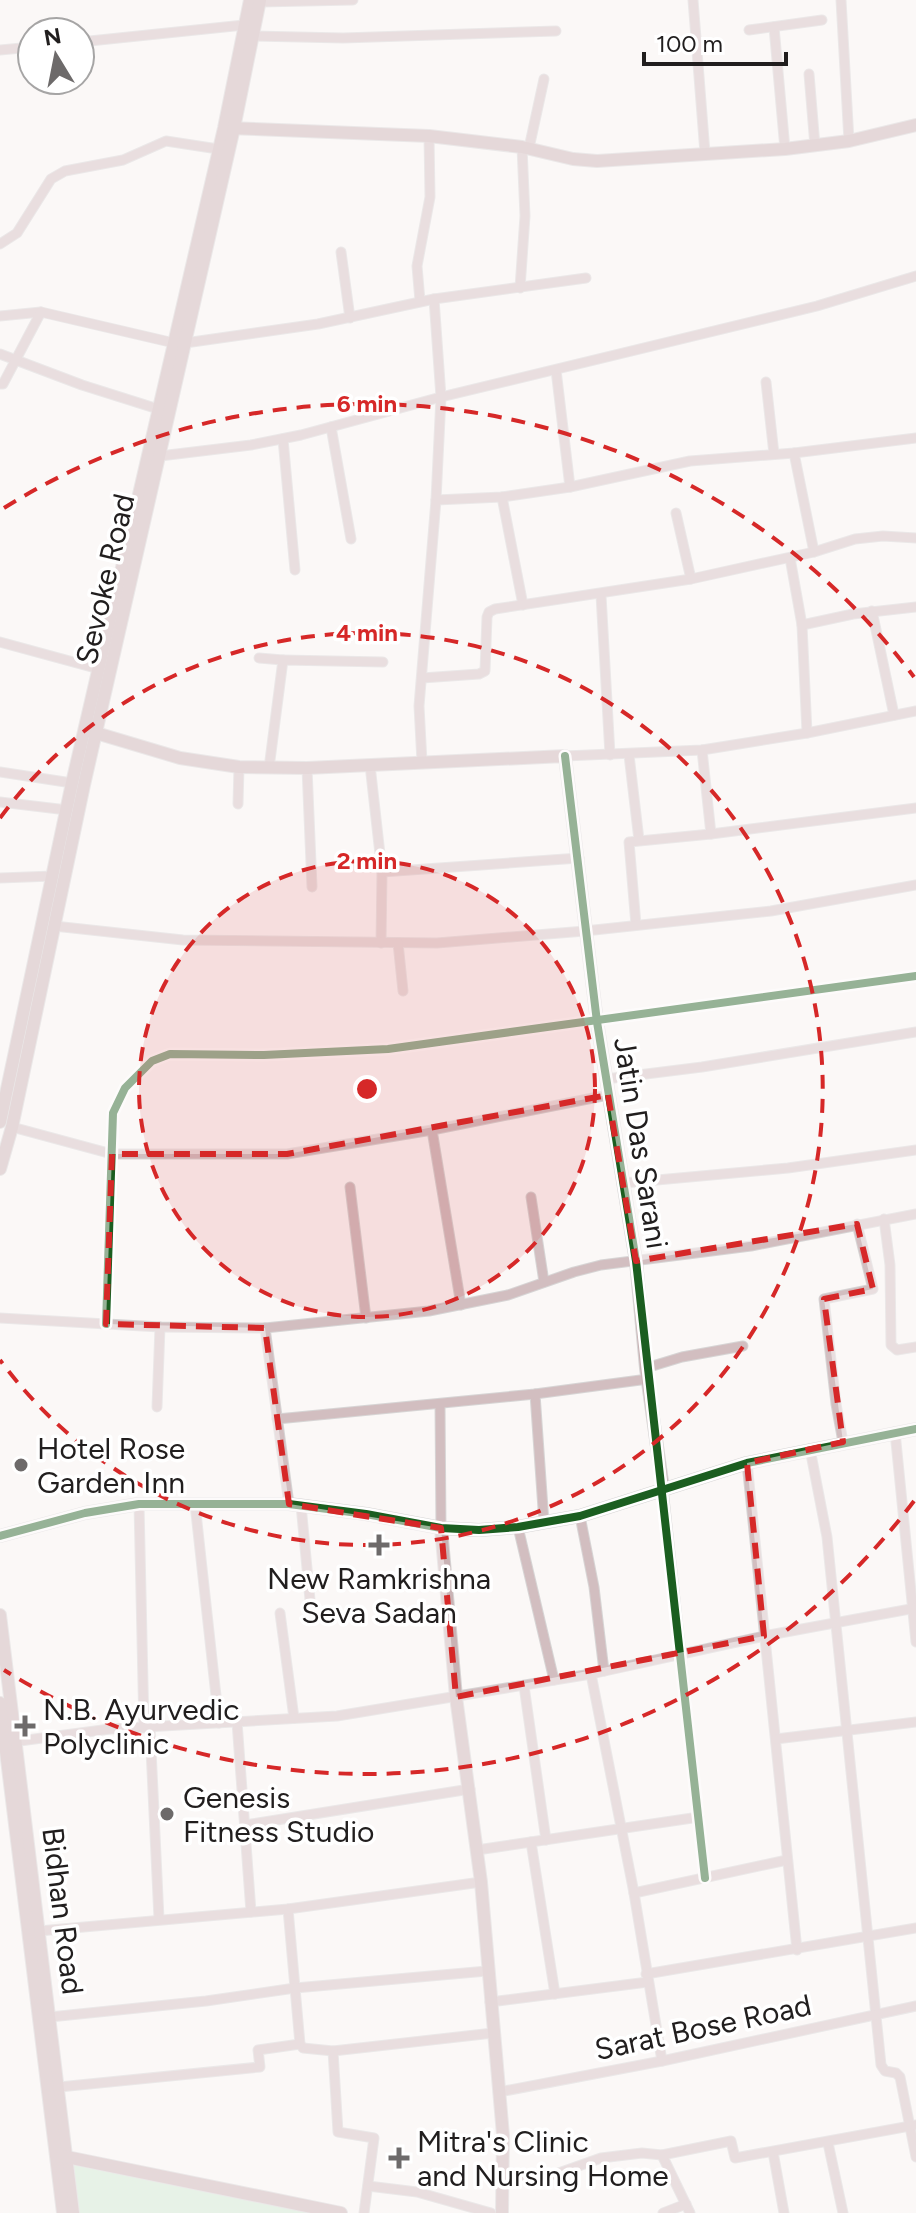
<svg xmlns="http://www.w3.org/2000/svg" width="916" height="2213" font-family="Figtree,sans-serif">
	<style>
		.green { fill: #ceecd2 }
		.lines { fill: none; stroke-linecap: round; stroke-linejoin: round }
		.street-casing { stroke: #d7d5d5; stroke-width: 11 }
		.secondary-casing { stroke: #d7d5d5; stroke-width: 14 }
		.street { stroke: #d2bec0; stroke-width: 9 }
		.secondary { stroke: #c9b2b4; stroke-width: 12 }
		.cycleway-casing { stroke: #fff; stroke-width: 13 }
		.cycleway { stroke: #1b5e20; stroke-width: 8 }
		.marked { fill: none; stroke: #d62828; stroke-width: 6; stroke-dasharray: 16 10; stroke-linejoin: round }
		.ring { fill: none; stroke: #d62828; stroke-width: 4; stroke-dasharray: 14 10 }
		.poi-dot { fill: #6d6a6a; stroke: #fff; stroke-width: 3 }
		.labels { text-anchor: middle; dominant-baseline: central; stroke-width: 7; stroke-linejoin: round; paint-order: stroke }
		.street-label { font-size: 30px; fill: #211e1e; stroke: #fff }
		.poi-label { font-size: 30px; fill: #211e1e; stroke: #fff; text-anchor: start }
		.centre { fill: #d62828; stroke: #fff; stroke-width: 4 }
		.ring-label { font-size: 24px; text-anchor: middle; font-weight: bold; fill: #d62828; stroke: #fff; stroke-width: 7; stroke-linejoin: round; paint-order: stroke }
	</style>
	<rect width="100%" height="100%" fill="#fbf8f7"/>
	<path class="green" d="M72 2162 317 2213H79Z"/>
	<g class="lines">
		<defs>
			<g id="street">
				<path d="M693 0 705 153"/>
				<path d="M841 0 849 141"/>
				<path d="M260 2 353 0"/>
				<path d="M774 27 785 149"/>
				<path d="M749 30 822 20"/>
				<path d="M252 36 343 38 556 31"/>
				<path d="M80 42 244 25"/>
				<path d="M0 50 32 47"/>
				<path d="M809 74 815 146"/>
				<path d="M529 148 544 79"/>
				<path d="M0 244 17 233 51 179 65 171 123 160 166 141 218 149"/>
				<path d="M341 252 350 318"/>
				<path d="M520 288 525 216 522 147"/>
				<path d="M420 301 417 266 430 197 429 136"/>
				<path d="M0 316 41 312 174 343"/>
				<path d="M185 343 318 324 434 299 586 278"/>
				<path d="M0 354 82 385 158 409"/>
				<path d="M556 370 570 487"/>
				<path d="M766 382 774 454"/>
				<path d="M0 384H3L41 312"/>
				<path d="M331 427 351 539"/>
				<path d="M283 439 295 570"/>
				<path d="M794 453 814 552"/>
				<path d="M160 456 251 445 301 435 441 397 817 306 916 276"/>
				<path d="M502 497 523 605"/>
				<path d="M436 500 502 497 570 487 690 461 794 453 916 438"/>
				<path d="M676 513 691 579"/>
				<path d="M790 558 802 625 807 733"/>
				<path d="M601 595 610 755"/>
				<path d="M872 611 894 715"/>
				<path d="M802 625 853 614 916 607"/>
				<path d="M0 642 99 669"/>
				<path d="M259 658 283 660"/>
				<path d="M422 678 479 674 485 671 487 617 489 612 495 609 691 579 814 552 855 539 883 536 916 538"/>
				<path d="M702 750 711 834"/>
				<path d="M629 755 639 840"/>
				<path d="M565 756 702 750 807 733 916 711"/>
				<path d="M422 762 419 706 436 500 441 397 434 299"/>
				<path d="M370 765 382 872 381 943"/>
				<path d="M269 768 283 660 383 662"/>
				<path d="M307 768 312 887"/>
				<path d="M0 772 72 783"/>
				<path d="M0 802 67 810"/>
				<path d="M238 804 239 767"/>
				<path d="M382 872 579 858"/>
				<path d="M0 878 53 876"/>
				<path d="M636 925 629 842 711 834 916 808"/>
				<path d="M54 926 183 940 437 943 585 931 771 911 916 885"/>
				<path d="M398 943 403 991"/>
				<path d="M606 1079 702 1067 916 1032"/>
				<path d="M12 1127 112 1154H287L432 1130 608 1095"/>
				<path d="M432 1130 461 1305"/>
				<path d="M624 1183 788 1168 916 1150"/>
				<path d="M350 1187 366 1318"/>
				<path d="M531 1197 544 1282"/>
				<path d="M884 1219 890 1265 891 1345 897 1350 916 1347"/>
				<path d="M0 1318 160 1327 265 1328 429 1311 508 1295 574 1272 601 1265 751 1246 916 1214"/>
				<path d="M106 1324 113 1113 125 1088 152 1061 170 1054 264 1055 388 1049 916 976"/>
				<path d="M265 1328 289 1504"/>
				<path d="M646 1368 682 1357 743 1346"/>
				<path d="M535 1394 544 1523"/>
				<path d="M440 1404 441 1528"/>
				<path d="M157 1407 160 1327"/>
				<path d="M277 1419 535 1394 648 1379"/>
				<path d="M895 1432 916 1642"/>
				<path d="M843 1442 836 1404 824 1299 873 1289 857 1224"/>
				<path d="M810 1449 827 1537 881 2065 885 2071 896 2073 900 2077 916 2157"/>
				<path d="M747 1463 797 1950"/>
				<path d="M663 1489 705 1878"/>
				<path d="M139 1504 144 1728"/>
				<path d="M195 1504 219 1723"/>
				<path d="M301 1505 312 1621"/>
				<path d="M580 1516 594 1587 604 1671"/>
				<path d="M518 1527 554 1680"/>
				<path d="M280 1613 294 1718"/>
				<path d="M591 1674 634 1893 662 2061"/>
				<path d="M524 1686 546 1840"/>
				<path d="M237 1722 251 1912"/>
				<path d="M150 1728 159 1919"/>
				<path d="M776 1739 916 1722"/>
				<path d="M12 1742 110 1729 337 1716 591 1674 764 1636 916 1608"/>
				<path d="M245 1825 470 1789"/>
				<path d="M531 1842 555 1994"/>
				<path d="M477 1850 699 1817"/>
				<path d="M634 1893 787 1860"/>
				<path d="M288 1909 300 2044 303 2048 333 2051 493 2033"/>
				<path d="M39 1931 288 1909 481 1882"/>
				<path d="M646 1974 916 1928"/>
				<path d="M490 2002 648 1982"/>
				<path d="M50 2017 206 2001 295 1988 487 1971"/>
				<path d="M333 2051 338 2132 374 2138 364 2213"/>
				<path d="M59 2087 260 2067 258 2050 300 2044"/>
				<path d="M499 2092 662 2061 916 2006"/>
				<path d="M828 2143 843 2213"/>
				<path d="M773 2152 784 2213"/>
				<path d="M662 2155 690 2213"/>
				<path d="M502 2181 556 2174 601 2158 642 2153 662 2155 731 2141 735 2158 916 2125"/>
				<path d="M368 2186 417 2192 491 2213"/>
				<path d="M663 2213 686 2204"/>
			</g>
			<g id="secondary">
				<path d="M228 128 429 136 522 147 573 159 597 161 785 149 849 141 916 125"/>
				<path d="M86 730 180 758 239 767 307 768 565 756 597 1022 636 1261 646 1368 663 1489"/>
				<path d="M0 1122 72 783 224 128 250 0"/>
				<path d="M0 1169 12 1127 84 785 234 128 260 0"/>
				<path d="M441 1528 456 1697 481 1882 503 2135 502 2213"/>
				<path d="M0 1536 85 1513 139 1504H289L366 1514 441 1528 479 1530 518 1527 580 1516 747 1463 916 1429"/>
				<path d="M0 1615 73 2213"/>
				<path d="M0 1703 63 2213"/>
				<path d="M62 2156 341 2213"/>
			</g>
		</defs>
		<use href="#street" class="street-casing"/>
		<use href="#secondary" class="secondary-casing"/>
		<use href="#street" class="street"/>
		<use href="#secondary" class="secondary"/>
		<defs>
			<g id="cycleway">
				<path d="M565 756 597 1022 636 1261 705 1878"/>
				<path d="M106 1324 113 1113 125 1088 152 1061 170 1054 264 1055 388 1049 916 976"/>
				<path d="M0 1536 85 1513 139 1504H289L366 1514 441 1528 479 1530 518 1527 580 1516 747 1463 916 1429"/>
			</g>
		</defs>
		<use href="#cycleway" class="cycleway-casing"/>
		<use href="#cycleway" class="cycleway"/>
	</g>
	<path d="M0 0H916V2213H0ZM608 1095 636 1261 857 1224 873 1289 824 1299 843 1442 747 1463 764 1636 456 1697 441 1528 289 1504 265 1328 106 1324 112 1154H287Z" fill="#fbf8f7" fill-opacity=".55" fill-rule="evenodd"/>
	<path class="marked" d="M608 1095 636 1261 857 1224 873 1289 824 1299 843 1442 747 1463 764 1636 456 1697 441 1528 289 1504 265 1328 106 1324 112 1154H287Z"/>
	<circle cx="367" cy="1089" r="228" fill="#d62828" fill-opacity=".12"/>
	<g class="ring">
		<circle cx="367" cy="1089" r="228"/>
		<path d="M0 818A456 456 0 1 1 0 1360"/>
		<path d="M914 1501A685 685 0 0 1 4 1670M4 508A685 685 0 0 1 914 677"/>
	</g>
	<g class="poi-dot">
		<circle cx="21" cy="1465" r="8"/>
		<path d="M375 1533h8v8h8v8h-8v8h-8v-8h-8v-8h8z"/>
		<path d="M21 1714h8v8h8v8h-8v8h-8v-8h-8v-8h8z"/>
		<circle cx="167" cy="1814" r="8"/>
		<path d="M395 2146h8v8h8v8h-8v8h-8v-8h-8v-8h8z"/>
	</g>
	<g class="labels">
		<g class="street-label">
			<text transform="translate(105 579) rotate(-77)">Sevoke Road</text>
			<text transform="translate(641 1143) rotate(81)">Jatin Das Sarani</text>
			<text transform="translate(63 1911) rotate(83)">Bidhan Road</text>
			<text transform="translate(703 2027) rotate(-12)">Sarat Bose Road</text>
		</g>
		<g class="poi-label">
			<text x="37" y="1448">Hotel Rose<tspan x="37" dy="34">Garden Inn</tspan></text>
			<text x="379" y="1578" text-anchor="middle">New Ramkrishna<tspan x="379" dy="34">Seva Sadan</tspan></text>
			<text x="43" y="1709">N.B. Ayurvedic<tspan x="43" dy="34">Polyclinic</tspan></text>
			<text x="183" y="1797">Genesis<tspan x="183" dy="34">Fitness Studio</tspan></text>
			<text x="417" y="2141">Mitra's Clinic<tspan x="417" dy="34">and Nursing Home</tspan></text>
		</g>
	</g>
	<circle cx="367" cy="1089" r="12" class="centre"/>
	<g class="ring-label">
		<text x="367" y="412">6 min</text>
		<text x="367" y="641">4 min</text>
		<text x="367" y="869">2 min</text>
	</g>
	<g transform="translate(56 56) rotate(350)"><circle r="38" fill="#ffffff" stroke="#a6a5a5" stroke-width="2"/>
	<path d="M0-6L14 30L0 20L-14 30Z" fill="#6d6a6a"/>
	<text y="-12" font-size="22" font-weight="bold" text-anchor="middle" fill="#211e1e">N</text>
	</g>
	<path d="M644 52v12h142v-12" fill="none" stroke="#211e1e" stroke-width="4"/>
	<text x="656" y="52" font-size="24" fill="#211e1e" stroke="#ffffff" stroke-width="6" paint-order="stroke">100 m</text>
</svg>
